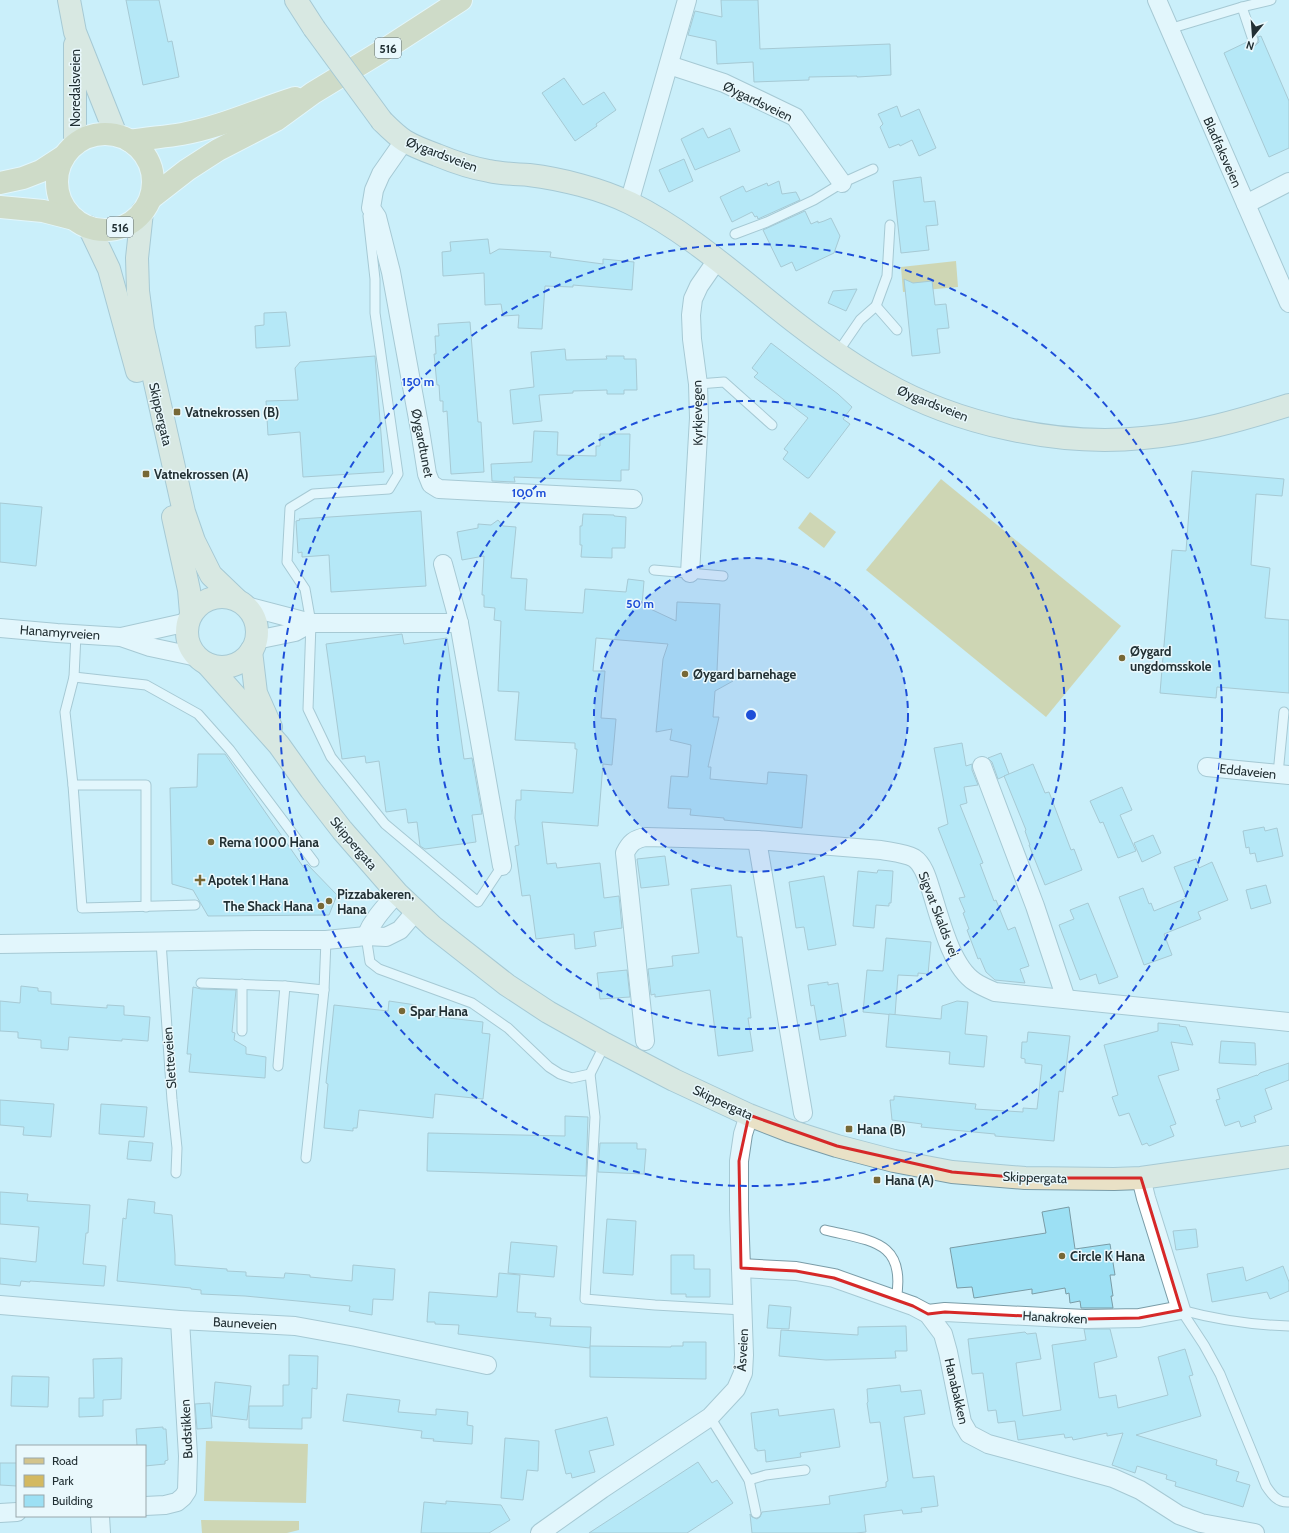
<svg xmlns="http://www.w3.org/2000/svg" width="1289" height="1533" font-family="Cabin,sans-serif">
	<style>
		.green { fill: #d3b961 }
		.building { fill: #9ce0f4; stroke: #7a9ca6 }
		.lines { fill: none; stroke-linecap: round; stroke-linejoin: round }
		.lane-casing { stroke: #7a9ca7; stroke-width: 11 }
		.street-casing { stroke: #7a9ca7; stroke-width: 20 }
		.secondary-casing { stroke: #7a9ca7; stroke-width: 24 }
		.primary-casing { stroke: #fff; stroke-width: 24 }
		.lane { stroke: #fff; stroke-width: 9 }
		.street { stroke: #fff; stroke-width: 18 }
		.secondary { stroke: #e9e1c6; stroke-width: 22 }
		.primary { stroke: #d3c48c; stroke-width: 22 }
		.secondary-bridge-casing { stroke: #7a9ca7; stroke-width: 24; stroke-linecap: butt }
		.secondary-bridge { stroke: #e9e1c6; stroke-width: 22 }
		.marked { fill: none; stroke: #d62828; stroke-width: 3; stroke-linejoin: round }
		.ring { fill: none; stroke: #1d4ed8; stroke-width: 2; stroke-dasharray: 7 5 }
		.poi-dot { fill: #776836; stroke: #e9f8fc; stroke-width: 1.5 }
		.labels { text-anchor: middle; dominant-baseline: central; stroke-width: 3; stroke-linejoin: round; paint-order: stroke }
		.shield { fill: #e9f8fc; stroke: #5e6c70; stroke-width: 1 }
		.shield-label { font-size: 12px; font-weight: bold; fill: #223034 }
		.street-label { font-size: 13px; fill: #223034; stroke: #e9f8fc }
		.poi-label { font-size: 13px; font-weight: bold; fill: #223034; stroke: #e9f8fc; text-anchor: start }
		.centre { fill: #1d4ed8; stroke: #e9f8fc; stroke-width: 2 }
		.ring-label { font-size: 12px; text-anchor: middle; font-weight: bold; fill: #1d4ed8; stroke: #e9f8fc; stroke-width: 3; stroke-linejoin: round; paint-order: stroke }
	</style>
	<rect width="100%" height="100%" fill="#caeffa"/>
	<g class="green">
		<path d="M956 261 958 287 903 292 901 267Z"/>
		<path d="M941 479 1121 626 1046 717 866 570Z"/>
		<path d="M810 512 836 532 824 548 798 528Z"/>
		<path d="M206 1441 308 1444 306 1503 204 1501Z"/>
		<path d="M201 1520 299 1521V1530L287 1533H202Z"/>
	</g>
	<g class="building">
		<path d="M126 0H159L168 42 172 41 179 77 143 85Z"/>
		<path d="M721 0H758L760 49 890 44 891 75 857 77V76L809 77V80L754 82 753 62 717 64 716 41 688 35 695 11 722 17Z"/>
		<path d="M1261 36 1289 101V148L1269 157 1224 53 1247 42 1251 46H1255L1259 42 1258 37Z"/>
		<path d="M564 78 583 105 604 92 616 110 596 124 597 126 575 141 542 93Z"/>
		<path d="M897 106 901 117 919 109 936 148 919 156 912 140 900 146 899 144 889 148 880 127 883 124 878 114Z"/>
		<path d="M703 128 708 138 730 128 740 151 695 170 681 139Z"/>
		<path d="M684 159 693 181 669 192 659 170Z"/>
		<path d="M921 177 924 202 935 201 938 225 926 226 929 250 901 253 893 181Z"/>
		<path d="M779 181 782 194 796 192 800 200 758 219 757 216 755 217 752 212 732 222 720 197 743 186 746 192 767 183 768 186Z"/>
		<path d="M805 211 811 224 818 221V223L824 221 831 218 840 236 834 253 796 271 792 262 781 267 763 230Z"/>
		<path d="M488 239 490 254 499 249 551 252 550 257 603 264V259L634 262 632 290 573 285V287L545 286 542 329 518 328 519 315 503 316 501 304 485 305 484 273 443 276 442 252 451 251 450 242Z"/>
		<path d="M904 279 913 283 932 281 935 305 946 304 949 328 937 329 940 353 912 356Z"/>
		<path d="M857 289 846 311 828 303 833 291Z"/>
		<path d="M286 312 290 346 256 348 255 326 264 325V313Z"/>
		<path d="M470 322 478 422H481L484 472 451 474 447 411 443 412V401H440L439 385H437L434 354H436L435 336H439L438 324Z"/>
		<path d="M771 343 838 394 852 407 843 419 850 424 809 478H807L783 459 788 452 784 449 808 418 754 377 758 373 752 368Z"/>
		<path d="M565 349 566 360 607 359 606 356H624V359H636L637 390H624V394H607V390L573 391V393L539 395 542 421 513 424 510 390 534 387 531 352Z"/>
		<path d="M375 356 384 472 303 477 300 432 268 435 266 401 298 400 295 368 300 362Z"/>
		<path d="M534 431 558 432 557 455 596 456V446H600V434H630L629 470H621V481L514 477 515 482 492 481 491 464 532 462Z"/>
		<path d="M1192 471 1284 479 1282 496 1256 494 1251 565 1270 568 1265 618 1289 620V693L1217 687 1216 698 1160 693 1172 550 1186 551Z"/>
		<path d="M0 503 42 507 36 566 0 562Z"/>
		<path d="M421 511 426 586 331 592 329 555 302 557V552L298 553 296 521 300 520 299 519Z"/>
		<path d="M583 514 614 515V516L626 517 625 548H612V558L581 557 582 545H580V526H582Z"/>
		<path d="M498 520 503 526 516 527 511 578 527 579 525 610 583 613 585 589 626 592 628 579 644 581 642 605 676 621 677 602 720 604 717 671 733 681 715 691 713 717H719L708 767H711L710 779 767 784 768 772 807 775 802 828 724 820V818L690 815 691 809 668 808 671 776 688 777 691 745 670 740 672 729 656 732 663 659 668 644 596 638 593 671H605L601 718 616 719 612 765 603 764 598 826 542 822 547 864 556 863 557 868 600 863 604 898 619 896 622 928 594 932 596 946 575 949 574 934 536 939 530 895 522 896 515 846 519 845 515 818 516 800H521V790L573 793 577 749H575V743L515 740 519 692 498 691 501 621 494 620 495 608 484 607V595H482L484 556 462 560 457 532 478 528V524L491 525Z"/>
		<path d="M402 634 404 644 447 638 464 759 472 758 482 814 472 815 476 842 425 849 420 846 417 822 408 823 406 809 386 812 379 761 366 763 365 756 342 759 326 644Z"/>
		<path d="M962 743 966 766 972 764V770L978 785 964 787 967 803 960 805 983 863 980 864 994 901 996 900 1008 930 1015 927 1029 966 1020 969 1025 983 995 980 986 972 980 958 978 959 967 930 969 929 963 913 965 912 959 898 965 897 938 828 948 824 934 748Z"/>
		<path d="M1001 753 1009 774 998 779 992 762 988 758Z"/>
		<path d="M198 754H225L304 868 307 864 337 895 329 915 208 916 193 890 172 884 170 788 197 787Z"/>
		<path d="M1033 764 1045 793 1049 792 1071 850 1074 849 1082 870 1045 885 1029 845H1030L1025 831 1026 830 1004 776Z"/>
		<path d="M1122 787 1132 810 1120 815 1136 851 1118 858 1103 822 1100 823 1090 801Z"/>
		<path d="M1264 827 1265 831 1277 828 1283 856 1257 862 1255 853 1250 854 1249 847 1246 848 1243 831Z"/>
		<path d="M1153 835 1161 853 1142 862 1134 843Z"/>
		<path d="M665 856 669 885 641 888 637 859Z"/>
		<path d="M1196 859 1199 868 1212 862 1228 900 1198 912 1201 919 1164 934 1172 955 1144 965 1119 897 1143 888 1149 904 1151 903 1154 911 1184 899 1186 897 1174 867Z"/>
		<path d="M878 870 893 871 891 903H889V906L876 905 874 928 853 926 858 871 877 873Z"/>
		<path d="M824 876 836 945 808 950 804 927 796 928 789 882Z"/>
		<path d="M731 885 737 937H742L751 1018H748L753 1051 718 1056 710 990 655 997V994L651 995 648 969 673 966 672 956 699 953 691 889Z"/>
		<path d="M1266 885 1271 903 1251 909 1246 890Z"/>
		<path d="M1088 903 1118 977 1099 984 1096 974 1080 980 1059 925 1074 919 1070 910Z"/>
		<path d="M886 938 931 942 928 974 918 973V976L898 975 895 1015 863 1012 867 970 883 971Z"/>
		<path d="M627 970 630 997 600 999 597 973Z"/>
		<path d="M828 982V985L838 983 846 1036 820 1040 814 1005 811 1006 808 985Z"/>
		<path d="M21 986 38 988V991L51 992V1004L107 1008V1005L124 1006V1015L150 1017 148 1041 122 1039V1041L69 1037 68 1050 41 1048V1040L18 1038V1032L0 1031V1001L20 1003Z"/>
		<path d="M193 987 201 989 236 990 232 1032 235 1033 234 1040 246 1047V1054L266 1057 265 1078 189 1072 191 1054H187Z"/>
		<path d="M389 1001 416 1005 415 1014 483 1022 482 1033 490 1034 483 1099 435 1094 433 1118 359 1110 357 1128H353V1131L324 1128 328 1084 326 1083 334 1005 388 1011Z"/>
		<path d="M957 1001 968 1002 965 1034 987 1036 984 1067 949 1064 950 1052 886 1047 889 1014 941 1019 942 1006Z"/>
		<path d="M1158 1023 1180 1025 1179 1026 1186 1027 1193 1045 1171 1042 1179 1070 1158 1076 1176 1124 1170 1126 1174 1136 1149 1146 1147 1143 1142 1145 1129 1113 1119 1116 1112 1097 1118 1095 1104 1045 1158 1031Z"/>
		<path d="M1028 1032 1070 1036 1063 1092 1059 1091 1054 1141 995 1136V1134L921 1127 922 1124 892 1120 890 1100H894V1096L976 1104 975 1109 1023 1112V1108L1037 1109 1042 1065 1025 1063V1059L1021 1058 1022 1042H1027Z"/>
		<path d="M1221 1041 1255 1043 1256 1065 1219 1063Z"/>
		<path d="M1289 1063V1080L1265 1089 1272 1109 1254 1116 1256 1122 1241 1127 1239 1121 1225 1126 1216 1100 1220 1099 1217 1089 1257 1075V1076L1260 1073Z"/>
		<path d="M0 1100 54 1104 51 1137 23 1135 24 1127 0 1125Z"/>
		<path d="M101 1104 147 1107 144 1137 99 1134Z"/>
		<path d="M565 1116 588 1117 586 1176 427 1171 428 1133 565 1136Z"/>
		<path d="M129 1141 153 1143 151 1161 127 1159Z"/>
		<path d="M600 1143H637V1149H646L644 1174 598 1172Z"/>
		<path d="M0 1192 28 1194 27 1201 90 1205 88 1233H86L83 1264 106 1266 104 1286 30 1281V1282L21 1281 20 1286 0 1284V1258L36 1262 39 1227 0 1224Z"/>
		<path d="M128 1199 155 1202 154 1213 172 1215 175 1255V1265L227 1269V1271L246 1272V1276L284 1278 285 1273 310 1275V1277L352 1281 353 1265 395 1269 393 1300 373 1299 372 1315 349 1311 350 1306 245 1296 201 1294V1290L191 1289V1288L117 1281 123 1218 126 1219Z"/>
		<path d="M1069 1207 1075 1249 1110 1244 1115 1275H1110L1113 1296H1111L1113 1308H1081L1080 1301 1070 1303 1069 1293 1066 1294 1065 1288 1032 1294V1289L974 1298 972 1287 957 1288 950 1248 1046 1233 1042 1212Z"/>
		<path d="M607 1219 636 1221 633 1275 603 1273Z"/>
		<path d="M1196 1229 1198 1247 1176 1250 1173 1231Z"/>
		<path d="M511 1242 557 1246 554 1277 508 1273Z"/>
		<path d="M671 1255H694V1269H710V1297H686V1294H671Z"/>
		<path d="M1283 1266 1289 1282V1291L1270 1299 1267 1292 1212 1302 1207 1274 1243 1267 1246 1281Z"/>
		<path d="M499 1273 520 1275 517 1312 536 1313 535 1317 551 1318 550 1326 591 1327 590 1348 458 1334 459 1325 435 1324V1322H427L429 1292 497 1297Z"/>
		<path d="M769 1305 791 1307 789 1329 767 1328Z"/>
		<path d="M906 1326 907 1351H895L896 1358 826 1360 779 1356 781 1330 858 1335V1327Z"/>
		<path d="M1084 1329H1110L1117 1357 1094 1363 1099 1398 1116 1395 1118 1408 1168 1395 1158 1357 1185 1349 1193 1375 1189 1376 1201 1416 1136 1435 1217 1460 1216 1465 1239 1472 1236 1481 1250 1485 1243 1507 1175 1486 1176 1482 1166 1479 1167 1475 1137 1466 1135 1473 1112 1465 1123 1433 1107 1436V1433L1073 1440 1072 1437 1065 1438 1064 1434 1018 1440 1015 1421 998 1423 996 1410 988 1411 983 1373 972 1374 968 1339 1025 1332 1027 1334 1036 1333 1041 1359 1016 1363 1023 1416 1061 1410 1052 1345 1086 1340Z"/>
		<path d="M683 1342H706V1379L590 1377V1346L671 1347V1346H683Z"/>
		<path d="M289 1355 318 1356 317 1389 312 1388 311 1418H302V1429L249 1428V1406H283V1385H289Z"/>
		<path d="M122 1358 121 1399 103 1400V1416L79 1417V1398H94L93 1359Z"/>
		<path d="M12 1376 49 1377 48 1407 11 1406Z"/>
		<path d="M215 1382 251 1386 247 1420 212 1416Z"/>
		<path d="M900 1385 901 1392 921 1390 925 1414 904 1417 913 1478 934 1476 938 1506 921 1508 922 1512 903 1514 902 1510 864 1515 866 1532 856 1533H752L750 1514 752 1517 757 1519 760 1517 762 1512 830 1504 829 1496 886 1487V1482L888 1481 880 1422 870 1423 867 1403 868 1402 867 1389Z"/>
		<path d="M347 1394 400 1400 398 1412 436 1415V1409L468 1412 467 1425 473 1426 472 1444 433 1441 434 1439 421 1438 422 1431 343 1421Z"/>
		<path d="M210 1403 212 1428 197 1429 195 1404Z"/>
		<path d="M778 1409 779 1416 834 1409 840 1447 800 1453 801 1457 766 1462 765 1450 757 1451V1449H755L751 1413Z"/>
		<path d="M607 1417 614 1445 589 1451 595 1472 572 1478 571 1473 566 1474 555 1430Z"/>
		<path d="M163 1427V1429H166L168 1460 165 1461V1464L145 1466V1446H137L136 1429Z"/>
		<path d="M505 1438 539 1441 538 1471 527 1470 523 1500 501 1498Z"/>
		<path d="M698 1462 712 1483 717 1480 733 1503 687 1533H589Z"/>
		<path d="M0 1463H17V1486L0 1485Z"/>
		<path d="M446 1501 501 1505 510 1520 489 1533H421L424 1502 446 1504Z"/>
	</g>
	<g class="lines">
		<defs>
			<g id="lane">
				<path d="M1242 7 1253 40"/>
				<path d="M1169 29 1242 7 1271 0"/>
				<path d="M371 209 368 216 375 279V313L398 474 389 489 313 494 290 508 287 562 305 589 311 623 308 709 331 757 385 824 478 902 502 866"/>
				<path d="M735 234 767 222 814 200 842 183 873 169"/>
				<path d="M876 306 887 276 890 225"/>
				<path d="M838 352 860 320 876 306 897 330"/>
				<path d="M698 384 724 382 772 425"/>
				<path d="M654 570 723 576"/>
				<path d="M76 634 74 677 65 712 73 785 82 908 195 905"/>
				<path d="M74 677 146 685 198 714 230 750 314 862"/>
				<path d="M1278 774 1284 712"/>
				<path d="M73 785H146V907"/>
				<path d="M366 936 370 962 379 969 472 1003 508 1028 549 1067 560 1074 572 1078 590 1074 605 1044"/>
				<path d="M161 942 172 1100 177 1148 176 1173"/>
				<path d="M201 983 285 986 324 990"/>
				<path d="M242 984V1031"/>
				<path d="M278 1066 285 986"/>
				<path d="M590 1074 595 1117 585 1299 655 1305 743 1310"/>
				<path d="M306 1158 324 990 326 940"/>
				<path d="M825 1230C870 1241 907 1240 896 1300"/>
				<path d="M1181 1310 1204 1345 1220 1374 1266 1486C1272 1495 1278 1503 1289 1502"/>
				<path d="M1181 1310C1218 1320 1251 1325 1289 1326"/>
				<path d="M710 1417 749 1480 756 1513"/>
				<path d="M749 1480 766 1475 805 1470"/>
			</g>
			<g id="street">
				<path d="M1157 0 1289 303"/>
				<path d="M669 65 724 83 795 117 842 183"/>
				<path d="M404 141 381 174 374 190 371 208 377 217 391 272 420 430 427 474 431 484 439 489 633 499"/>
				<path d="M629 203 687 0"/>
				<path d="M1246 204 1289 182"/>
				<path d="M443 564 459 623 502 866"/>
				<path d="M690 573 699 418 698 384 692 339 691 315 693 299 699 286 717 260"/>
				<path d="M246 606 311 623H459"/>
				<path d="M0 628 57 633 121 637 150 647 197 657"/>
				<path d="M121 637 188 622"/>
				<path d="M256 640 295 632 311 623"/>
				<path d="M982 766 1035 906 1066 999"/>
				<path d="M1207 767 1289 775"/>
				<path d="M757 840 803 1113"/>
				<path d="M366 936C373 919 385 907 397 893"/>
				<path d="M0 944 255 940H326L366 936 386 937 400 930 416 911"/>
				<path d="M645 1041 625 853C630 843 634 839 646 837L757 840 881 850C891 852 905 853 914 858 923 864 927 877 930 887 939 914 950 966 975 982 981 986 988 989 995 992L1289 1022"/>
				<path d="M741 1268 796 1271 834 1278 913 1306 928 1314 943 1334 948 1352 962 1422 969 1434 988 1444 1113 1478 1140 1490 1179 1515 1201 1523 1255 1533"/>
				<path d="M0 1305 180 1320 295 1326 356 1337 487 1365"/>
				<path d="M928 1314 945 1312 1085 1319 1139 1318 1181 1310 1146 1198 1141 1178"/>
				<path d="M145 1506 165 1505 177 1502 183 1497 187 1491 188 1456 180 1320"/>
				<path d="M0 1513 17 1512"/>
				<path d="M100 1516 101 1533"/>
				<path d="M540 1533 602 1489 710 1417 736 1389 743 1373 744 1355 739 1210V1161L743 1134 749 1115"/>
			</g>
			<g id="secondary">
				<path d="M69 0 75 32 116 135"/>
				<path d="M296 0 314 28"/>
				<path d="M75 45V144"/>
				<path d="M382 121C389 128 397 136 405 141 415 147 426 151 437 155 454 162 471 168 489 171 503 174 516 174 529 175 562 179 601 189 630 203 693 234 745 284 800 326 826 346 854 366 883 382 956 424 1059 447 1143 438 1193 434 1241 420 1289 405"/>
				<path d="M142 212 137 258 138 291 143 329 184 512 194 541 211 575 236 599"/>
				<path d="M89 227 109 269 137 371"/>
				<path d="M173 517 189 590 191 613"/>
				<circle cx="222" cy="632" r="35"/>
				<path d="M251 651 256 693 271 727"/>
				<path d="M207 664 279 745 311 790 342 830 397 893 433 927 507 985 548 1012 605 1044 674 1080 749 1115 790 1131 837 1146 894 1161 952 1172 1025 1178 1114 1179 1141 1178 1289 1157"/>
			</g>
			<g id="primary">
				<circle cx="105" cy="182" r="48"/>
				<path d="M130 141C147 138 165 137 182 134 221 127 257 110 295 98"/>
				<path d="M0 183 23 178 41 171 64 156"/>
				<path d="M151 198 187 170 218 150 276 120 313 93 387 48 461 0"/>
				<path d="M0 207 43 211 74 219"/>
			</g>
		</defs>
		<use href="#lane" class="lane-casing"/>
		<use href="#street" class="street-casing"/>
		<use href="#secondary" class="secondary-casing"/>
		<use href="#primary" class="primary-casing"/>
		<use href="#lane" class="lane"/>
		<use href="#street" class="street"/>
		<use href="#secondary" class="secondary"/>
		<use href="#primary" class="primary"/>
		<defs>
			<path id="secondary-bridge" d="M314 28 382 121"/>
		</defs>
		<use href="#secondary-bridge" class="secondary-bridge-casing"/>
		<use href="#secondary-bridge" class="secondary-bridge"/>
	</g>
	<path d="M0 0H1289V1533H0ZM749 1115 837 1146 952 1172 1025 1178H1141L1181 1310 1139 1318 1085 1319 945 1312 928 1314 913 1306 834 1278 796 1271 741 1268 739 1161Z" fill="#caeffa" fill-opacity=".55" fill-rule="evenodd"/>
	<path class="marked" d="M749 1115 837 1146 952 1172 1025 1178H1141L1181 1310 1139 1318 1085 1319 945 1312 928 1314 913 1306 834 1278 796 1271 741 1268 739 1161Z"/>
	<circle cx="751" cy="715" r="157" fill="#1d4ed8" fill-opacity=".12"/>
	<g class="ring">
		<circle cx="751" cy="715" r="157"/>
		<circle cx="751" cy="715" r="314"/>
		<circle cx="751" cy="715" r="471"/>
	</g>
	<g class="poi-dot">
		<rect x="173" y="408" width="8" height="8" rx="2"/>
		<rect x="142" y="470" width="8" height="8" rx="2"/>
		<circle cx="1122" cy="658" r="4"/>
		<circle cx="685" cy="674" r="4"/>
		<circle cx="211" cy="842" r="4"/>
		<path d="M198 874h4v4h4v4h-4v4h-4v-4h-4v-4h4z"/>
		<circle cx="329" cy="901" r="4"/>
		<circle cx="321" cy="906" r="4"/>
		<circle cx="402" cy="1011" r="4"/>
		<rect x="845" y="1125" width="8" height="8" rx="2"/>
		<rect x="873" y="1176" width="8" height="8" rx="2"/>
		<circle cx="1062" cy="1256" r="4"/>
	</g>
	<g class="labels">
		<g class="shield">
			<rect x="375" y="38" width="26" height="20" rx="3"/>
			<rect x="107" y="217" width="26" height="20" rx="3"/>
		</g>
		<g class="shield-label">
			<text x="388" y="48">516</text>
			<text x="120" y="227">516</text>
		</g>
		<g class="street-label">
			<text transform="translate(75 88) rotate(-90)">Noredalsveien</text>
			<text transform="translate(758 101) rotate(26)">Øygardsveien</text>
			<text transform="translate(1223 152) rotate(66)">Bladfaksveien</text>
			<text transform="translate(442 154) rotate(21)">Øygardsveien</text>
			<text transform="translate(933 403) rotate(22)">Øygardsveien</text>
			<text transform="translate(697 413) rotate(-91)">Kyrkjevegen</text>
			<text transform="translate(161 414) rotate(77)">Skippergata</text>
			<text transform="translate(423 443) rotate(79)">Øygardtunet</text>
			<text transform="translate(60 632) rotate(4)">Hanamyrveien</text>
			<text transform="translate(1248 771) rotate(6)">Eddaveien</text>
			<text transform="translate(354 843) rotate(50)">Skippergata</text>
			<text transform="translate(939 914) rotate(69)">Sigvat Skalds vei</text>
			<text transform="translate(169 1058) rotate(-94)">Sletteveien</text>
			<text transform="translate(723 1102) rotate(25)">Skippergata</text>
			<text transform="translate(1035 1177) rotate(2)">Skippergata</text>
			<text transform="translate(1055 1317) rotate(3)">Hanakroken</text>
			<text transform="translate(245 1323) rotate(3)">Bauneveien</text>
			<text transform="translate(742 1350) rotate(-87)">Åsveien</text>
			<text transform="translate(957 1391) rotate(77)">Hanabakken</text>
			<text transform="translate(186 1429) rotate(-93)">Budstikken</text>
		</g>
		<g class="poi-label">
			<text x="185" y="412">Vatnekrossen (B)</text>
			<text x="154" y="474">Vatnekrossen (A)</text>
			<text x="1130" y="651">Øygard<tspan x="1130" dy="15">ungdomsskole</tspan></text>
			<text x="693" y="674">Øygard barnehage</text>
			<text x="219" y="842">Rema 1000 Hana</text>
			<text x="208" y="880">Apotek 1 Hana</text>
			<text x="337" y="894">Pizzabakeren,<tspan x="337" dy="15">Hana</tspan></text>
			<text x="313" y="906" text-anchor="end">The Shack Hana</text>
			<text x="410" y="1011">Spar Hana</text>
			<text x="857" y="1129">Hana (B)</text>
			<text x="885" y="1180">Hana (A)</text>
			<text x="1070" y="1256">Circle K Hana</text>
		</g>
	</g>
	<circle cx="751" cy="715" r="6" class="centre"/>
	<g class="ring-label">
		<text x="418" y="386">150 m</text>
		<text x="529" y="497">100 m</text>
		<text x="640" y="608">50 m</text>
	</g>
	<rect x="16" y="1445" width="130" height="72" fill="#e9f8fc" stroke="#99a8ac"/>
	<rect x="24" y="1458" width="20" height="6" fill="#d3c48c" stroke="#99a8ac"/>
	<text x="52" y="1465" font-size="12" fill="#223034">Road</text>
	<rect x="24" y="1475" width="20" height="12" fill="#d3b961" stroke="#99a8ac"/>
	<text x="52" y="1485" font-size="12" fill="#223034">Park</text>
	<rect x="24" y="1495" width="20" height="12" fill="#9ce0f4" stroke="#99a8ac"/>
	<text x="52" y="1505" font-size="12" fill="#223034">Building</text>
	<g transform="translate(1253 36) rotate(197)" stroke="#e9f8fc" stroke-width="3" paint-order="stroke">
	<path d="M0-3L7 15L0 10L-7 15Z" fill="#223034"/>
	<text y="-6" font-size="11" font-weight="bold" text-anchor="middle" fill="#223034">N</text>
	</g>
</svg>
